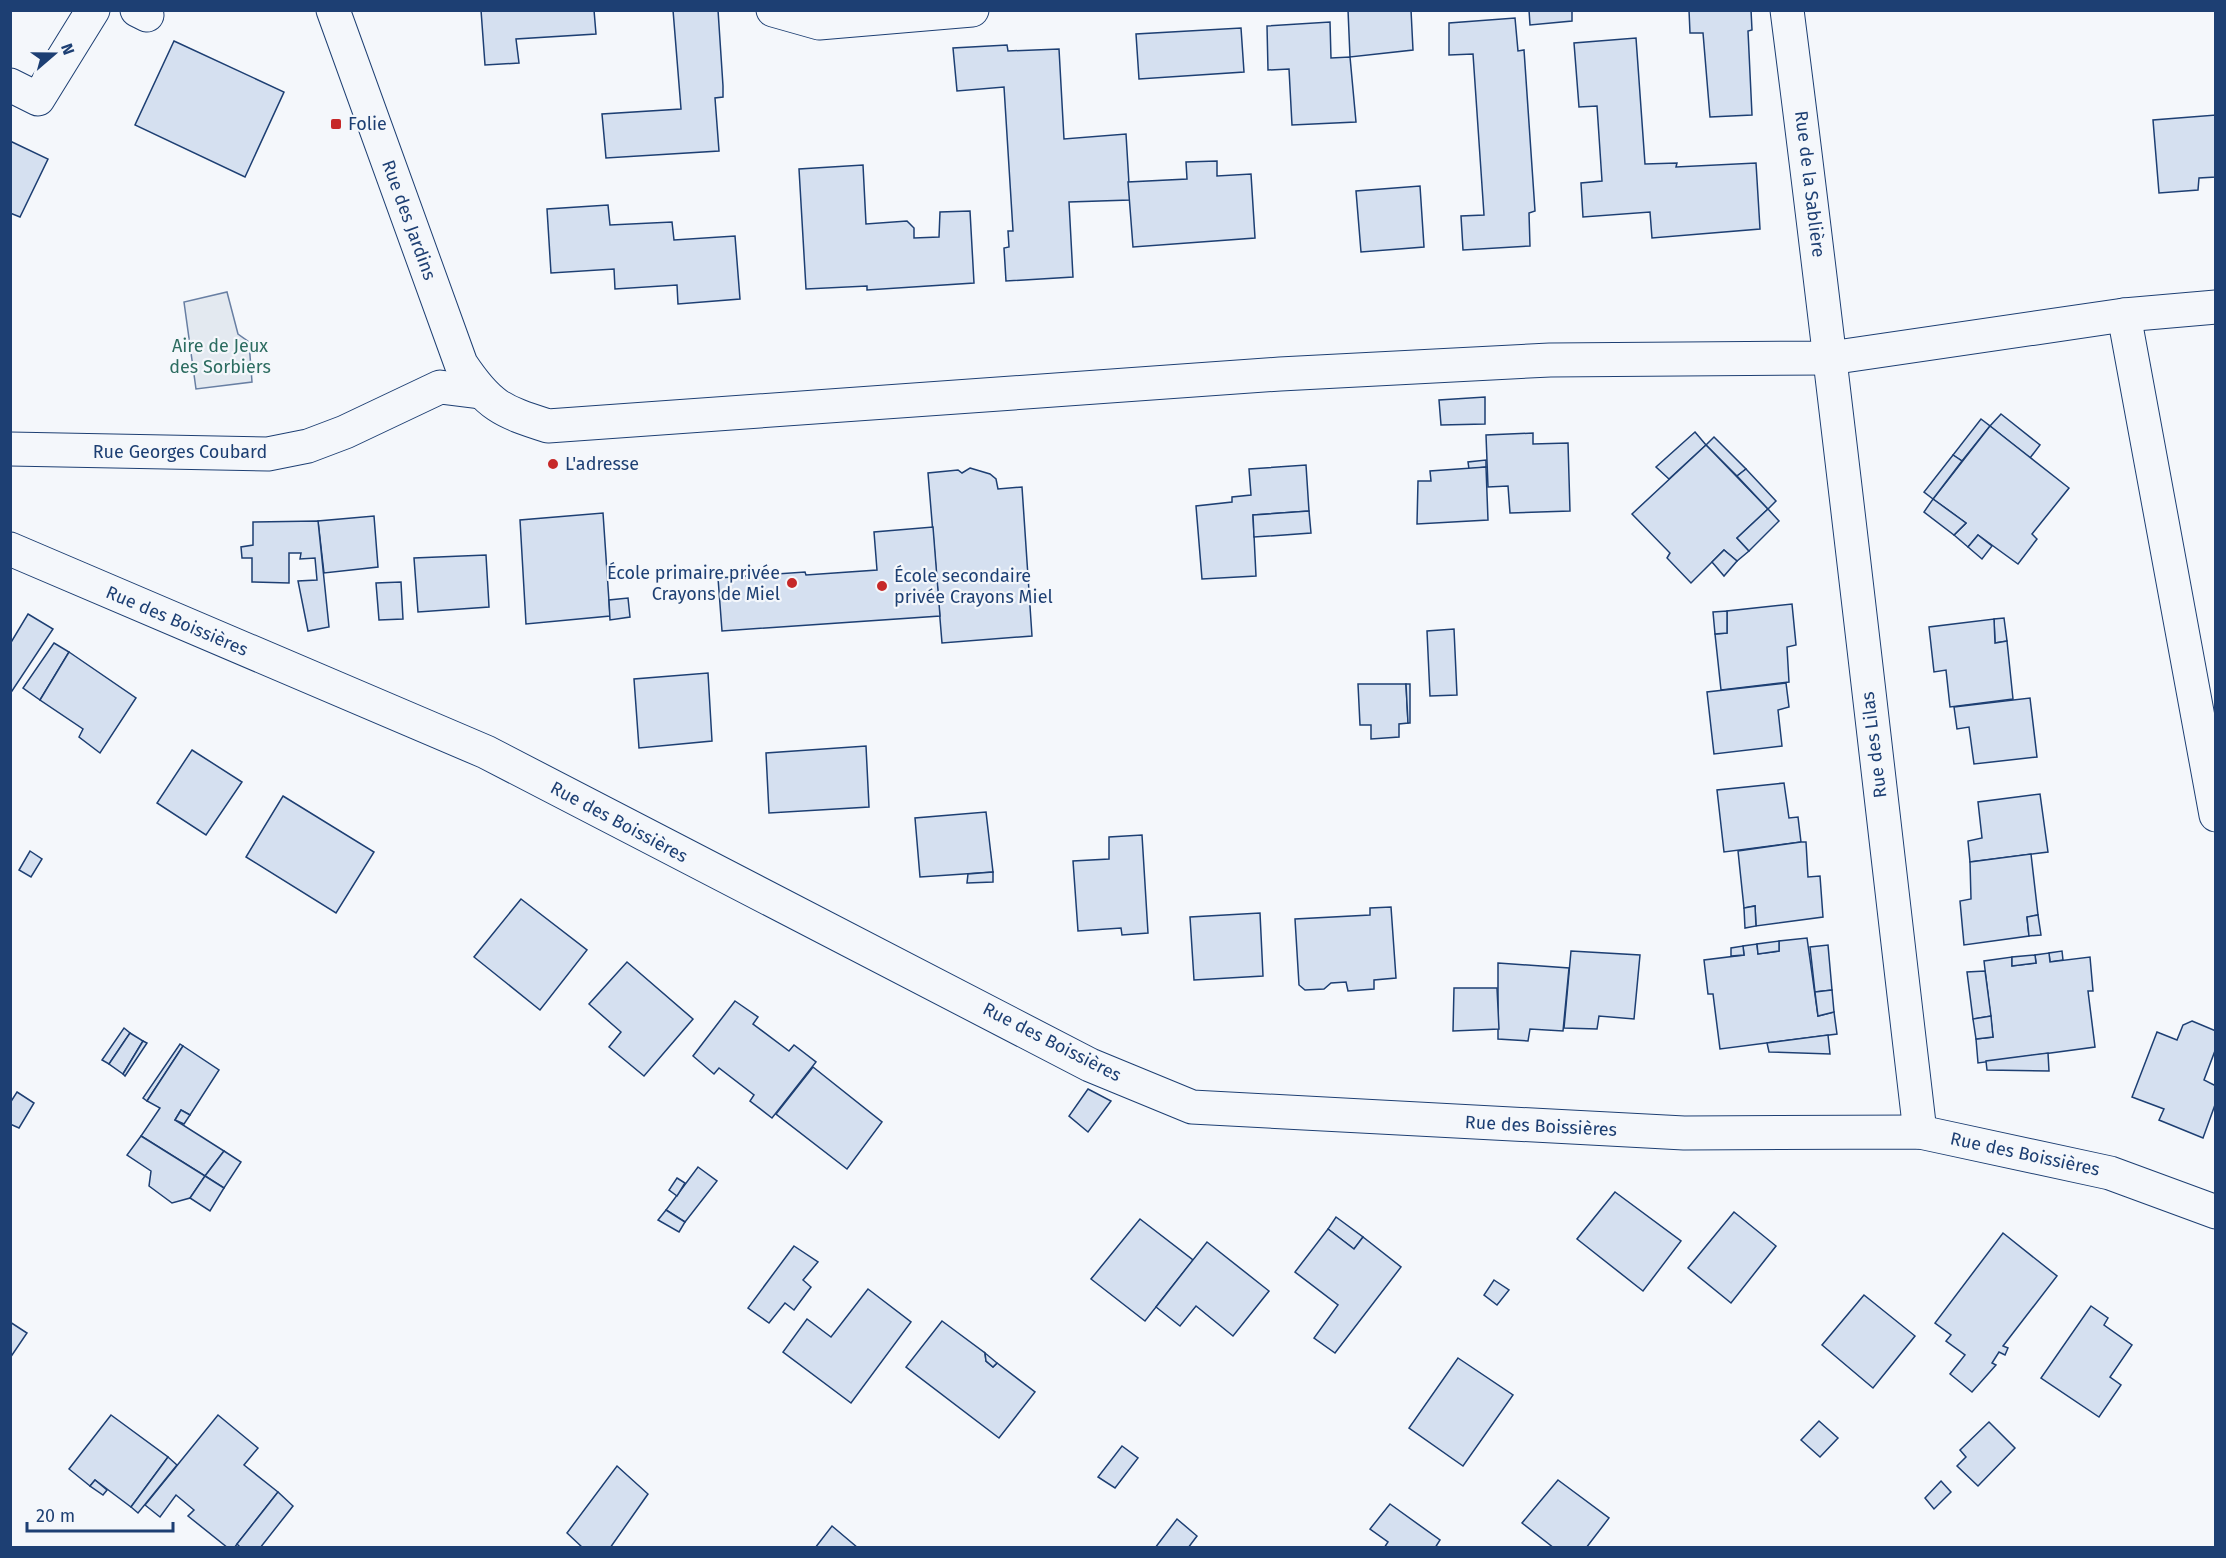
<svg xmlns="http://www.w3.org/2000/svg" width="2226" height="1558" font-family="'Fira Sans',sans-serif">
	<style>
		.green { fill: #e3e9f0; stroke: #687fa3; stroke-width: 1.5 }
		.building { fill: #d5e0f0; stroke: #1d3f73; stroke-width: 1.5 }
		.lines { fill: none; stroke-linecap: round; stroke-linejoin: round }
		.minor-casing { stroke: #1d3f73; stroke-width: 35 }
		.tertiary-casing { stroke: #1d3f73; stroke-width: 35 }
		.minor { stroke: #f4f7fb; stroke-width: 33 }
		.tertiary { stroke: #f4f7fb; stroke-width: 33 }
		.poi-dot { fill: #c62828; stroke: #f4f7fb; stroke-width: 2 }
		.labels { text-anchor: middle; dominant-baseline: central; stroke-width: 4.5; stroke-linejoin: round; paint-order: stroke }
		.poi-label { font-size: 18px; fill: #1d3f73; stroke: #f4f7fb; text-anchor: start }
		.street-label { font-size: 18px; fill: #1d3f73; stroke: #f4f7fb }
		.park-label { font-size: 18px; fill: #2c6c60; stroke: #f4f7fb }
	</style>
	<rect width="100%" height="100%" fill="#f4f7fb"/>
	<path class="green" d="M227 292 238 334 249 342 252 382 196 389 184 302Z"/>
	<g class="building">
		<path d="M481 10H594L596 34 516 39 519 63 485 65Z"/>
		<path d="M673 10H718L723 86V97L715 98 719 151 606 158 602 114 681 109Z"/>
		<path d="M1348 10H1411L1413 50 1350 57Z"/>
		<path d="M1529 10H1572V21L1530 25Z"/>
		<path d="M1689 10H1751L1752 30 1748 31 1752 115 1710 117 1703 33H1690Z"/>
		<path d="M1515 18 1518 51 1524 50 1535 211 1529 213 1530 246 1463 250 1461 216 1484 215 1473 54 1449 55V23Z"/>
		<path d="M1330 22 1331 58 1350 57 1356 122 1292 125 1289 69 1268 70 1267 26Z"/>
		<path d="M1241 28 1244 72 1139 79 1136 34Z"/>
		<path d="M1636 38 1645 164 1677 163 1676 167 1756 163 1760 229 1652 238 1650 212 1583 217 1581 183 1602 181 1597 106 1579 107 1574 43Z"/>
		<path d="M174 41 284 92 245 177 135 125Z"/>
		<path d="M1007 45 1008 51 1059 49 1064 139 1126 134 1130 200 1069 202 1073 277 1006 281 1004 248 1009 247 1008 231H1013L1004 87 957 91 953 48Z"/>
		<path d="M2216 115V177L2199 178 2198 190 2159 193 2153 120Z"/>
		<path d="M10 141 48 159 20 217 10 213Z"/>
		<path d="M1217 161V176L1251 174 1255 238 1133 247 1128 182 1187 179 1186 162Z"/>
		<path d="M863 165 866 224 907 221 914 228V238L939 237 940 212 970 211 974 283 867 290V286L806 289 799 169Z"/>
		<path d="M1420 186 1424 247 1361 252 1356 191Z"/>
		<path d="M608 205 610 225 672 222 674 240 735 236 740 299 678 304 677 285 615 289 614 269 551 273 547 209Z"/>
		<path d="M1485 397V424L1441 425 1439 400Z"/>
		<path d="M2001 414 2040 445 2030 458 1990 426Z"/>
		<path d="M1981 419 1990 426 1962 461 1953 455Z"/>
		<path d="M1990 426 2069 488 2032 534 2037 539 2018 564 1978 535 1968 547 1954 535 1966 523 1933 499Z"/>
		<path d="M1695 432 1706 445 1669 479 1656 467Z"/>
		<path d="M1533 433V444L1568 443 1570 511 1510 513 1508 486 1488 487 1486 435Z"/>
		<path d="M1714 437 1746 469 1737 476 1706 445Z"/>
		<path d="M1706 445 1768 509 1737 538 1749 551 1737 561 1724 550 1691 583 1667 558 1670 553 1632 514Z"/>
		<path d="M1953 455 1962 461 1933 499 1924 492Z"/>
		<path d="M1486 460V467L1469 469 1468 462Z"/>
		<path d="M1306 465 1309 511 1253 515 1256 576 1202 579 1196 506 1232 502V497L1251 495 1249 469Z"/>
		<path d="M1486 467 1488 520 1417 524 1418 481H1431L1430 471Z"/>
		<path d="M970 468 990 474 996 479 998 489 1022 487 1032 636 942 643 928 473 958 470 962 473Z"/>
		<path d="M1746 469 1776 501 1768 509 1737 476Z"/>
		<path d="M1933 499 1966 523 1954 535 1924 512Z"/>
		<path d="M1768 509 1779 521 1749 551 1737 538Z"/>
		<path d="M1309 511 1311 533 1254 537 1253 515Z"/>
		<path d="M603 513 610 616 526 624 520 520Z"/>
		<path d="M374 516 378 567 324 573 318 521Z"/>
		<path d="M318 521 329 627 308 631 298 581 317 580 315 558 300 559 301 553H289V583L252 582V558H242L241 547 253 545V522Z"/>
		<path d="M933 527 940 616 722 631 718 578 805 572 806 575 877 570 874 532Z"/>
		<path d="M1978 535 1992 546 1982 559 1968 547Z"/>
		<path d="M1724 550 1737 561 1724 576 1712 562Z"/>
		<path d="M486 555 489 607 418 612 414 558Z"/>
		<path d="M401 582 403 619 379 620 376 583Z"/>
		<path d="M628 598 630 617 610 620 609 600Z"/>
		<path d="M1792 604 1796 645 1787 647 1789 682 1721 690 1715 634 1727 633V611Z"/>
		<path d="M1727 611V633L1715 634 1713 612Z"/>
		<path d="M28 614 53 629 10 694V644Z"/>
		<path d="M2004 618 2007 641 1995 643 1994 619Z"/>
		<path d="M1994 619 1995 643 2007 641 2013 699 1950 707 1946 670 1934 672 1929 627Z"/>
		<path d="M1454 629 1457 695 1430 696 1427 631Z"/>
		<path d="M54 643 69 652 40 700 23 688Z"/>
		<path d="M69 652 136 698 100 753 79 737 83 729 40 700Z"/>
		<path d="M708 673 712 741 639 748 634 679Z"/>
		<path d="M1786 683 1789 707 1778 710 1782 746 1714 754 1707 692Z"/>
		<path d="M1358 684H1406L1408 723 1399 724V737L1371 739V725H1360Z"/>
		<path d="M1406 684H1410V723H1408Z"/>
		<path d="M2030 698 2037 757 1974 764 1969 727 1957 729 1954 707Z"/>
		<path d="M866 746 869 807 769 813 766 753Z"/>
		<path d="M192 750 242 782 206 835 157 803Z"/>
		<path d="M1784 783 1789 818 1798 817 1801 842 1724 852 1717 790Z"/>
		<path d="M2040 794 2048 852 1970 862 1968 841 1982 838 1978 802Z"/>
		<path d="M283 796 374 852 336 913 246 857Z"/>
		<path d="M986 812 993 872 920 877 915 818Z"/>
		<path d="M1142 835 1148 933 1122 935 1121 928 1078 931 1073 861 1109 859V837Z"/>
		<path d="M1801 842H1806L1808 877 1820 876 1823 917 1756 926 1755 906 1744 908 1738 851Z"/>
		<path d="M30 851 42 859 31 877 19 870Z"/>
		<path d="M2031 854 2038 915 2027 917 2029 936 1964 945 1960 901 1971 899 1970 862Z"/>
		<path d="M993 872V882L967 883 968 874Z"/>
		<path d="M521 899 587 950 540 1010 474 957Z"/>
		<path d="M1755 906 1756 926 1745 928 1744 908Z"/>
		<path d="M1391 907 1396 978 1374 980V989L1348 991 1346 982 1331 983 1324 989 1305 990 1299 985 1295 919 1370 915V908Z"/>
		<path d="M1260 913 1263 976 1194 980 1190 917Z"/>
		<path d="M2038 915 2041 935 2029 936 2027 917Z"/>
		<path d="M1807 938 1818 1016 1834 1012 1837 1034 1720 1049 1713 994H1708L1704 960 1744 955 1743 946 1757 944 1758 954 1779 951V941Z"/>
		<path d="M1779 941V951L1758 954 1757 944Z"/>
		<path d="M1828 945 1832 990 1815 992 1810 947Z"/>
		<path d="M1743 946 1744 955 1731 956V948Z"/>
		<path d="M1571 951 1640 955 1634 1019 1599 1016 1597 1029 1564 1028Z"/>
		<path d="M2062 951 2063 960 2050 962 2049 953Z"/>
		<path d="M2049 953 2050 962 2090 957 2093 991H2088L2095 1047 1978 1063 1976 1039 1993 1037 1984 961 2012 957V966L2036 963 2035 955Z"/>
		<path d="M2035 955 2036 963 2012 966V957Z"/>
		<path d="M627 962 693 1019 644 1076 609 1047 621 1032 589 1004Z"/>
		<path d="M1498 963 1569 968 1563 1031 1530 1029 1528 1041 1498 1039Z"/>
		<path d="M1985 971 1991 1016 1973 1019 1967 972Z"/>
		<path d="M1454 988H1497L1499 1029 1453 1031Z"/>
		<path d="M1832 990 1834 1012 1818 1016 1815 992Z"/>
		<path d="M735 1001 758 1017 753 1024 789 1051 794 1045 816 1062 772 1118 750 1101 754 1095 719 1068 714 1074 693 1056Z"/>
		<path d="M1991 1016 1993 1037 1976 1039 1973 1019Z"/>
		<path d="M2192 1021 2216 1031V1048L2204 1080 2216 1086V1102L2203 1138 2159 1120 2164 1109 2132 1097 2157 1032 2177 1040 2183 1025Z"/>
		<path d="M124 1028 130 1033 109 1064 102 1060Z"/>
		<path d="M130 1033 143 1041 123 1074 109 1064Z"/>
		<path d="M1828 1035 1830 1054 1769 1052 1767 1043Z"/>
		<path d="M143 1041 147 1043 125 1076 123 1074Z"/>
		<path d="M180 1044 183 1046 147 1101 143 1098Z"/>
		<path d="M183 1046 219 1070 190 1115 181 1110 175 1120 224 1151 205 1176 141 1136 160 1108 147 1101Z"/>
		<path d="M2048 1053 2049 1071 1987 1070 1986 1061Z"/>
		<path d="M813 1067 882 1122 847 1169 776 1114Z"/>
		<path d="M1088 1089 1111 1101 1088 1132 1069 1116Z"/>
		<path d="M17 1092 34 1103 19 1128 10 1124V1103Z"/>
		<path d="M181 1110 190 1115 184 1124 175 1120Z"/>
		<path d="M141 1136 205 1176 190 1198 172 1203 149 1186 151 1171 127 1155Z"/>
		<path d="M224 1151 241 1162 224 1188 205 1176Z"/>
		<path d="M698 1167 717 1181 685 1222 666 1210Z"/>
		<path d="M205 1176 224 1188 210 1211 190 1198Z"/>
		<path d="M677 1178 685 1183 677 1196 669 1190Z"/>
		<path d="M1615 1192 1681 1241 1643 1291 1577 1239Z"/>
		<path d="M666 1210 685 1222 679 1232 658 1220Z"/>
		<path d="M1734 1212 1776 1246 1731 1303 1688 1268Z"/>
		<path d="M1336 1217 1363 1237 1354 1249 1328 1229Z"/>
		<path d="M1140 1219 1193 1260 1145 1321 1091 1279Z"/>
		<path d="M1328 1229 1354 1249 1363 1237 1401 1267 1335 1353 1314 1338 1338 1305 1295 1272Z"/>
		<path d="M2003 1233 2057 1276 2003 1346 2008 1348 2005 1355 1999 1352 1992 1363 1996 1365 1972 1392 1950 1374 1965 1355 1946 1341 1951 1335 1935 1323Z"/>
		<path d="M1207 1242 1269 1291 1233 1336 1196 1306 1180 1326 1156 1307Z"/>
		<path d="M794 1246 818 1262 803 1280 811 1287 794 1310 785 1303 769 1323 748 1308Z"/>
		<path d="M1494 1280 1509 1290 1497 1305 1484 1295Z"/>
		<path d="M868 1289 911 1322 851 1403 783 1352 807 1319 831 1337Z"/>
		<path d="M1864 1295 1915 1336 1873 1388 1822 1345Z"/>
		<path d="M2091 1306 2108 1318 2104 1325 2132 1345 2110 1377 2121 1385 2099 1417 2041 1378Z"/>
		<path d="M942 1321 985 1353 986 1361 993 1367 997 1363 1035 1392 999 1438 906 1367Z"/>
		<path d="M10 1322 27 1333 10 1358Z"/>
		<path d="M985 1353 997 1363 993 1367 986 1361Z"/>
		<path d="M1458 1358 1513 1395 1463 1466 1409 1428Z"/>
		<path d="M111 1415 168 1457 131 1507 95 1480 90 1486 69 1469Z"/>
		<path d="M218 1415 258 1448 244 1465 278 1492 234 1548H228L188 1516 194 1510 176 1495 160 1517 145 1505Z"/>
		<path d="M1819 1421 1838 1438 1820 1457 1801 1440Z"/>
		<path d="M1989 1422 2015 1448 1978 1486 1957 1466 1966 1457 1960 1450Z"/>
		<path d="M1122 1446 1138 1458 1115 1488 1098 1477Z"/>
		<path d="M168 1457 177 1465 138 1513 131 1507Z"/>
		<path d="M617 1466 648 1494 610 1548H583L567 1533Z"/>
		<path d="M95 1480 107 1490 103 1495 90 1486Z"/>
		<path d="M1558 1480 1609 1518 1586 1548H1554L1522 1523Z"/>
		<path d="M1941 1481 1951 1492 1934 1509 1925 1498Z"/>
		<path d="M278 1492 293 1506 260 1548H241L237 1544Z"/>
		<path d="M1390 1504 1440 1540 1435 1548H1384L1388 1542 1370 1529Z"/>
		<path d="M1177 1519 1197 1536 1188 1548H1155Z"/>
		<path d="M832 1526 858 1548H815Z"/>
	</g>
	<g class="lines">
		<defs>
			<g id="minor">
				<path d="M137 10 147 15"/>
				<path d="M773 10 819 23 972 10"/>
				<path d="M1787 10C1835 384 1876 758 1920 1132"/>
				<path d="M10 85 38 99 93 10"/>
				<path d="M2124 315 2216 815"/>
				<path d="M10 549 486 752 1090 1065 1192 1107 1684 1133 1920 1132 2110 1173 2216 1212"/>
			</g>
			<g id="tertiary">
				<path d="M333 10 461 364C489 406 501 411 548 426L1280 374 1550 360 1830 358 2124 315 2216 307"/>
				<path d="M10 449 268 454 308 446 345 432 440 387 480 392"/>
			</g>
		</defs>
		<use href="#minor" class="minor-casing"/>
		<use href="#tertiary" class="tertiary-casing"/>
		<use href="#minor" class="minor"/>
		<use href="#tertiary" class="tertiary"/>
	</g>
	<g class="poi-dot">
		<rect x="330" y="118" width="12" height="12" rx="3"/>
		<circle cx="553" cy="464" r="6"/>
		<circle cx="792" cy="583" r="6"/>
		<circle cx="882" cy="586" r="6"/>
	</g>
	<g class="labels">
		<g class="poi-label">
			<text x="348" y="124">Folie</text>
			<text x="565" y="464">L'adresse</text>
			<text x="780" y="573" text-anchor="end">École primaire privée<tspan x="780" dy="21">Crayons de Miel</tspan></text>
			<text x="894" y="576">École secondaire<tspan x="894" dy="21">privée Crayons Miel</tspan></text>
		</g>
		<g class="street-label">
			<text transform="translate(1810 184) rotate(83)">Rue de la Sablière</text>
			<text transform="translate(409 220) rotate(70)">Rue des Jardins</text>
			<text x="180" y="452">Rue Georges Coubard</text>
			<text transform="translate(177 621) rotate(23)">Rue des Boissières</text>
			<text transform="translate(1874 745) rotate(-97)">Rue des Lilas</text>
			<text transform="translate(619 822) rotate(28)">Rue des Boissières</text>
			<text transform="translate(1052 1042) rotate(27)">Rue des Boissières</text>
			<text transform="translate(1541 1126) rotate(3)">Rue des Boissières</text>
			<text transform="translate(2025 1154) rotate(12)">Rue des Boissières</text>
		</g>
		<g class="park-label">
			<text x="220" y="346">Aire de Jeux<tspan x="220" dy="21">des Sorbiers</tspan></text>
		</g>
	</g>
	<rect width="2226" height="1558" fill="none" stroke="#1d3f73" stroke-width="24"/>
	<g transform="translate(54 54) rotate(70)" stroke="#f4f7fb" stroke-width="4.5" paint-order="stroke">
	<path d="M0-4.5L10 22L0 15L-10 22Z" fill="#1d3f73"/>
	<text y="-9" font-size="16" font-weight="bold" text-anchor="middle" fill="#1d3f73">N</text>
	</g>
	<path d="M27 1522v9h146v-9" fill="none" stroke="#1d3f73" stroke-width="3"/>
	<text x="36" y="1522" font-size="18" fill="#1d3f73" stroke="#f4f7fb" stroke-width="4.5" paint-order="stroke">20 m</text>
</svg>
